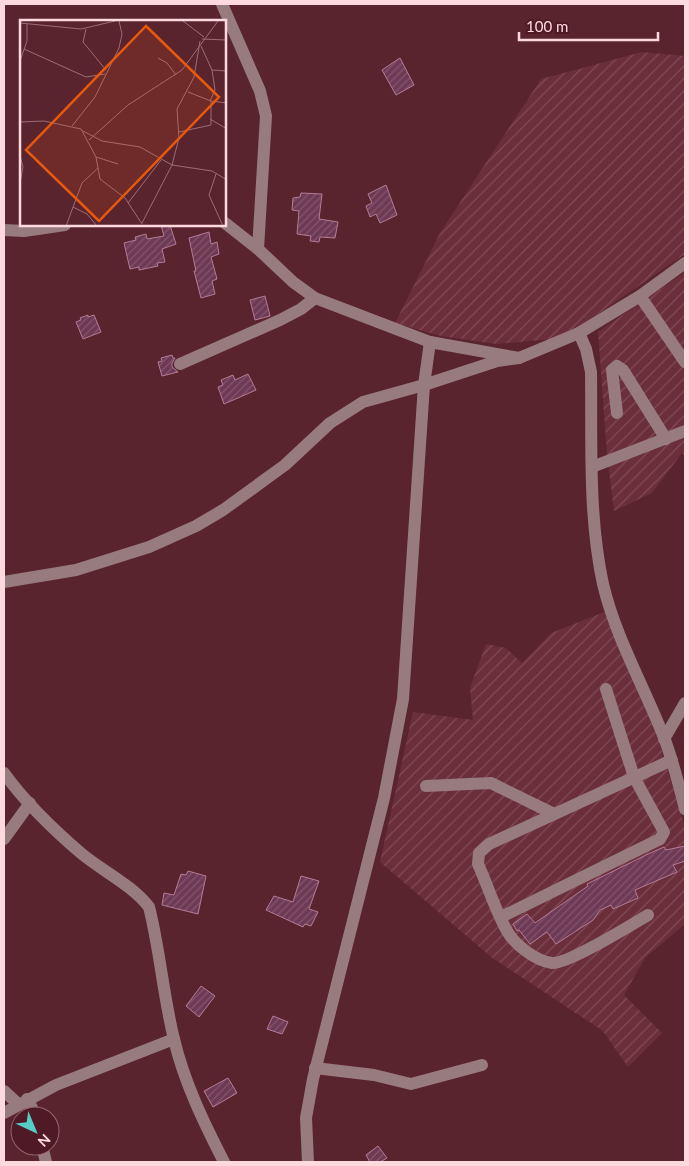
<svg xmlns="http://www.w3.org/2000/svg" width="689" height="1166" font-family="Lato,sans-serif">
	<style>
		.industrial { fill: url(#industrial-furrows) }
		.building { fill: url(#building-hatch); stroke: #b57b97 }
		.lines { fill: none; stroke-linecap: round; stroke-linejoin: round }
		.minor { stroke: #987b7f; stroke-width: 12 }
		.inset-road { fill: none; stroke: #9c6d75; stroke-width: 1 }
		.view { fill: #e8590c; fill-opacity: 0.15; stroke: #e8590c; stroke-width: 2.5 }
		.inset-edge { fill: none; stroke: #fedadf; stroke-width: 2.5 }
	</style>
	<defs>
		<pattern id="industrial-furrows" width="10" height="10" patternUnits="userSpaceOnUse" patternTransform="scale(1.25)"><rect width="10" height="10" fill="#6b2e3b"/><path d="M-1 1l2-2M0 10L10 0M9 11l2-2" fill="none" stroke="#814c57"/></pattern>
		<pattern id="building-hatch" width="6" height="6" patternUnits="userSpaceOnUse" patternTransform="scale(1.25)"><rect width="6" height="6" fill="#6e3954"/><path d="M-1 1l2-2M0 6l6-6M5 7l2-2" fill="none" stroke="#84556c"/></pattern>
	</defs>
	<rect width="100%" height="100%" fill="#5a242f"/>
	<g class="industrial">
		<path d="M642 52 685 56V254L563 338 496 344 441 336 395 323 440 233 541 79Z"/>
		<path d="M685 272V456L682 453 652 493 614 511 607 454 598 332Z"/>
		<path d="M607 611 655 729 685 827V924L645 958 624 995 662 1033 628 1067 603 1031 491 957 380 862 413 712 473 720 470 688 486 644 506 648 522 663 551 633Z"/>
	</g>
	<g class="building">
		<path d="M400 58 414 85 396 95 382 70Z"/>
		<path d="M386 185 397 215 380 223 376 214 370 217 366 206 372 203 368 194Z"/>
		<path d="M301 193 322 194 319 219 338 222 335 238 320 237 319 242 310 241 311 236 297 234 299 211 292 210 293 198 300 197Z"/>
		<path d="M161 225H170L176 244 162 249 165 262 157 263 158 266 139 270V267L130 269 124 243 136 240 135 237 146 234 147 239 164 236Z"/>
		<path d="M209 232 211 244 217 242 219 254 211 257 217 279 212 281 215 294 201 298 194 271H196L189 238Z"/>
		<path d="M265 296 270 316 255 320 250 300Z"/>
		<path d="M88 315V317L94 315 101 332 83 339 76 322 81 320 80 318Z"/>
		<path d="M172 355 173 358H175L172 363V367L178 372 162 376 158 362 162 361 161 358Z"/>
		<path d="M248 374 256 390 224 404 218 387 223 385 221 380 233 375 235 380Z"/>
		<path d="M685 846V861L673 865 677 872 635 890 638 898 613 909 611 905 600 910 593 920 556 944 547 932 530 944 519 930 517 931 513 924 527 914 535 923 588 886 587 884 646 855 664 847 666 850Z"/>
		<path d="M188 871 206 876 198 914 162 905 164 893 174 895 181 874 186 875Z"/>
		<path d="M301 876 319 881 309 909 318 912 311 926 305 924 303 927 266 910 274 896 293 902Z"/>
		<path d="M201 986 215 996 199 1017 186 1006Z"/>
		<path d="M273 1016 288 1022 282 1034 267 1029Z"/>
		<path d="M228 1078 237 1093 213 1107 204 1091Z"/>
		<path d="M378 1146 387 1158 380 1162H370L366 1155Z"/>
	</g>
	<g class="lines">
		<g class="minor">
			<path d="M222 4 260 91 266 116 258 249"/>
			<path d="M225 223 258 249 293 282 315 298 430 342 519 358 579 333 640 296 685 263"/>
			<path d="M4 230 24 231 65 225"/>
			<path d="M640 296 685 362"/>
			<path d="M579 333 586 349 591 372C592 441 588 515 603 584 616 639 645 688 665 740 673 762 679 785 685 809"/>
			<path d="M180 364 280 320 301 309 315 298"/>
			<path d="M617 413 612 370 617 366 623 370 666 439"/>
			<path d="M592 467 685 431"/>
			<path d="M4 582 76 570 149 547 196 526 223 510 285 465 330 423 363 402 424 385 497 361 519 358"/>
			<path d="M664 739 685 703"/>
			<path d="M4 773C25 802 55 831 82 854 104 872 132 885 149 907 160 950 163 995 174 1039 184 1082 204 1123 224 1162"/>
			<path d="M426 786 491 783 554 814"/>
			<path d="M4 839 30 803"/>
			<path d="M648 915C631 925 568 964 552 963 536 961 515 945 507 931 495 910 488 886 478 864L479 853 489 844 672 760"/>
			<path d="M501 917 660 839 664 832 634 777 606 689"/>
			<path d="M315 1068 374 1075 411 1084 482 1065"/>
			<path d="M4 1091 18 1104"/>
			<path d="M27 1099 32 1108 34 1116"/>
			<path d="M4 1113 56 1085 174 1039"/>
			<path d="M42 1146 46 1162"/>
			<path d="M308 1162 306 1118 313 1079 384 798 403 699 424 385 430 342"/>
		</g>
	</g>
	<g transform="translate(20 20)">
		<rect width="206" height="206" fill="#5a242f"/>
		<path class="inset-road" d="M163 1 184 17M0 3 61 9 95 1M66 9 63 22 86 50M182 19 207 20M181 26 192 50 195 70 190 81M4 29 66 57 85 54M138 38 147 43 156 55M0 41 7 21V4M192 50 207 51M168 72 191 81 207 83M190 99 207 109M0 102 24 101 61 109 76 137 80 159 105 178 122 204M52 106 75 77 99 28 102 14 99 1M63 111 82 121 120 127 152 145 192 151 207 160M159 112 191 105V81M69 120 108 85 162 50 198 1M0 136 3 147 0 163M76 137 98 144M196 154 189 175 203 206M108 183 141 140M53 187 67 194 77 206M122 203 152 145 159 118 157 89 174 57 180 21M46 206 62 163 78 148"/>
		<path class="view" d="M126 6 199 77 79 201 6 130Z"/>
		<rect width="206" height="206" class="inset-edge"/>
	</g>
	<rect width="689" height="1166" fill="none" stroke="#fedadf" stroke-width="10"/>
	<g transform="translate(35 1131) rotate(136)"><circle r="24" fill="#4f1925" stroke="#95666f"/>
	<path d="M0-4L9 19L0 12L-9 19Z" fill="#55cec6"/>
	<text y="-8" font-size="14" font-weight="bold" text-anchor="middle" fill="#fedadf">N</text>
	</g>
	<path d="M519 32v8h139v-8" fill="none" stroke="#fedadf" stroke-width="2.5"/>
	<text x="526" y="32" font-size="15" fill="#fedadf" stroke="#4f1925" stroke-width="4" paint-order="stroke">100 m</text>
</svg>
